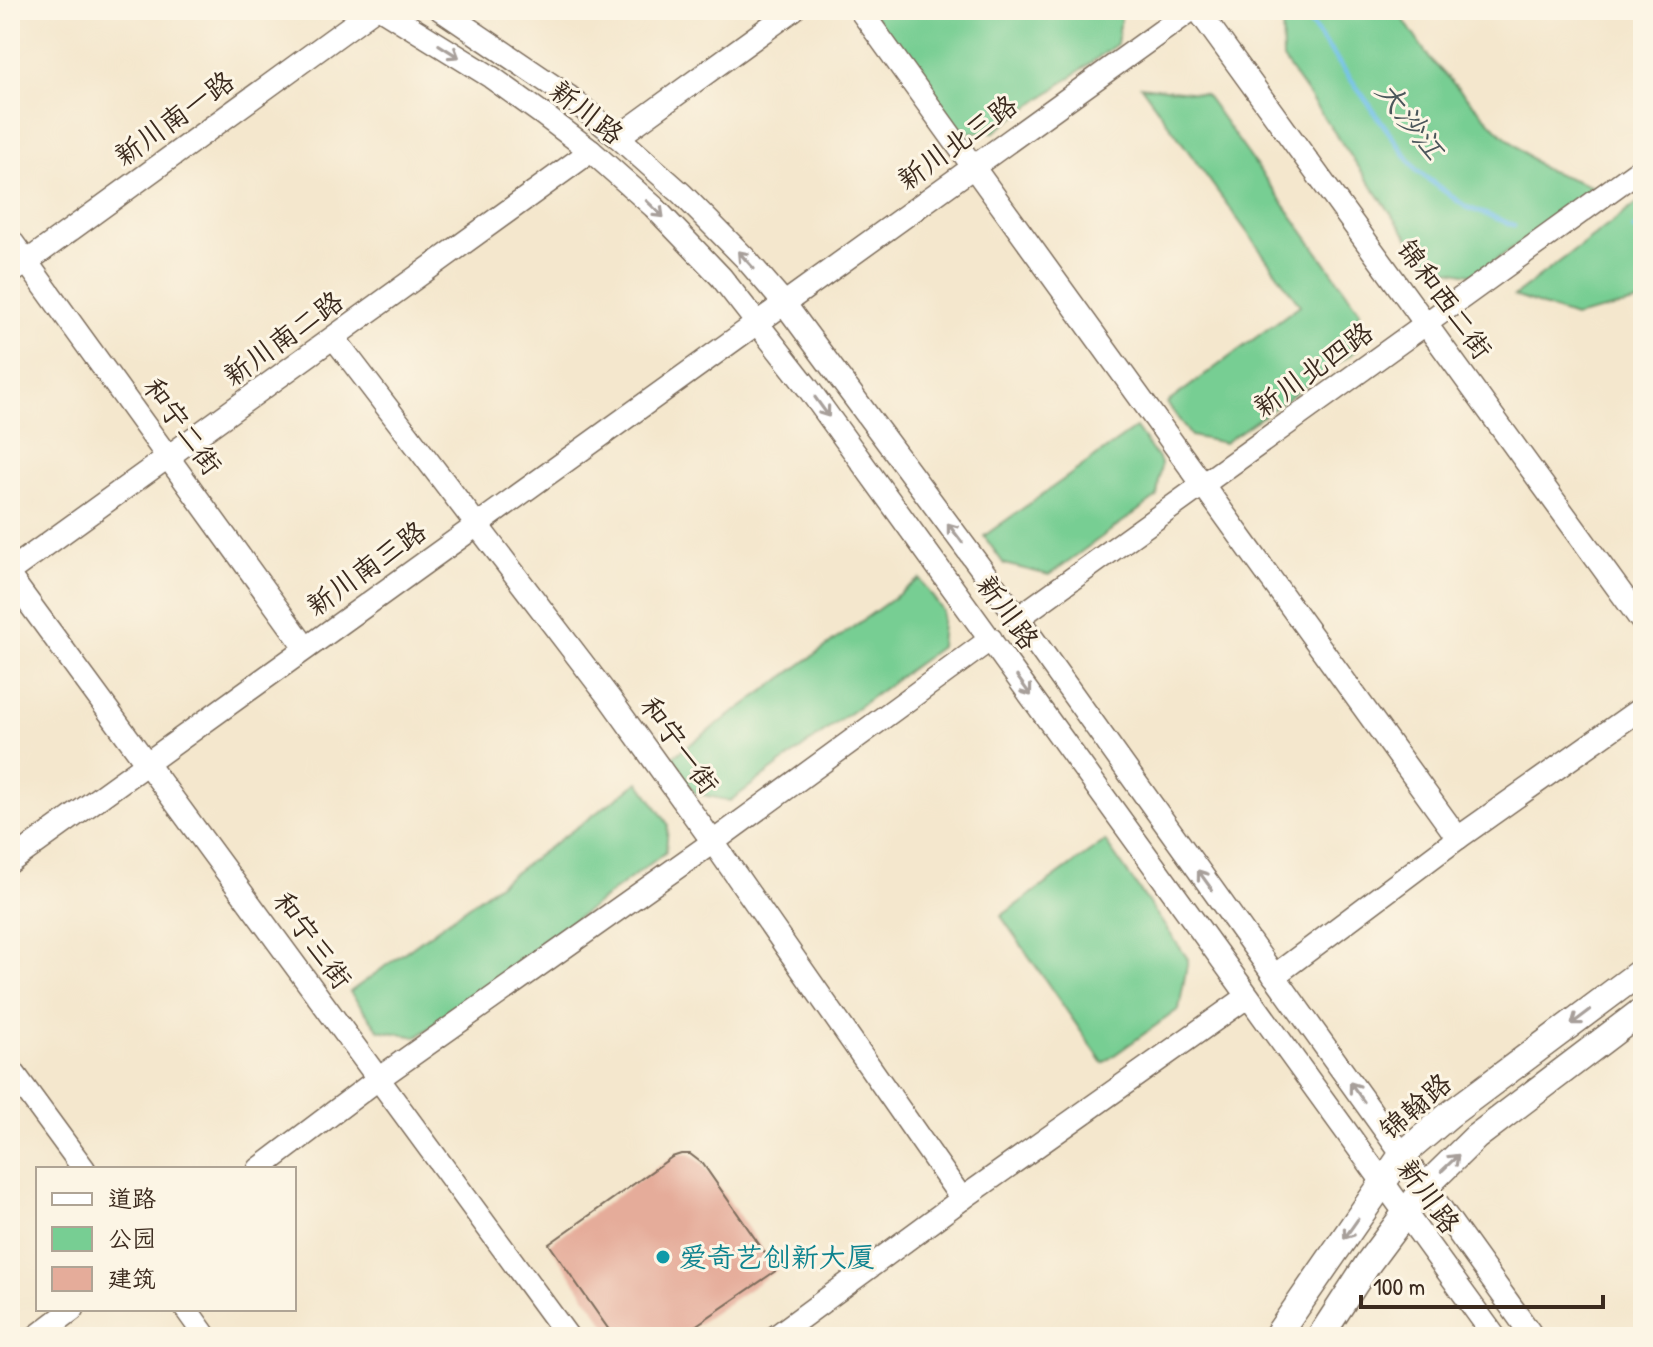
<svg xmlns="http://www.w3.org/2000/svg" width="1653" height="1347" font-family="'Patrick Hand','LXGW WenKai TC',sans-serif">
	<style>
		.green { fill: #77ce93; stroke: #597c58; stroke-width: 2 }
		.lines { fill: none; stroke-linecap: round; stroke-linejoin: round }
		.stream { stroke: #6fc0ea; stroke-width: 5 }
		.building { fill: #e5ac9a }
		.minor-casing { stroke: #7c6c5b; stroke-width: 25 }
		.major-casing { stroke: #7c6c5b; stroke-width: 29 }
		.minor { stroke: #fff; stroke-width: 22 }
		.major { stroke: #fff; stroke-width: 26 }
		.oneway { stroke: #a79f9a }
		.culture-dot { fill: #0f9aa8; stroke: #fcf5e5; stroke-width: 3 }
		.labels { text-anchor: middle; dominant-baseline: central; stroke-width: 6; stroke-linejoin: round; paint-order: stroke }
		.street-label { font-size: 28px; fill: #3b2a1e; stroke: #fcf5e5 }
		.culture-label { font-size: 28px; fill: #0d838f; stroke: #fcf5e5; text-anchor: start }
		.water-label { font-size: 30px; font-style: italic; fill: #4b575b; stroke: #fcf5e5 }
	</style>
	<rect width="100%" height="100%" fill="#fcf5e5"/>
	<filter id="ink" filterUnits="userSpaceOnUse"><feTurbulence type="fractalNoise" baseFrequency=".0125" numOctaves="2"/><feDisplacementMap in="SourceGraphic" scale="16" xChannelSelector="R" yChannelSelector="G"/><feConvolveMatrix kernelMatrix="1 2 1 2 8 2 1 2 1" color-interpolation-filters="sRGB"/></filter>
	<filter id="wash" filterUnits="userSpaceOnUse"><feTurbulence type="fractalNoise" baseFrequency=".006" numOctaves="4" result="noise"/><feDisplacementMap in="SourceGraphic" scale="32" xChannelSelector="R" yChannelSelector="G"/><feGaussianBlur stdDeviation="1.8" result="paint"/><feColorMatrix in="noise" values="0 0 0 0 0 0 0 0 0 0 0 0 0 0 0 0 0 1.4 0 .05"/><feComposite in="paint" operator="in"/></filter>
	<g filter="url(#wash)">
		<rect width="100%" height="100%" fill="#f4e7cd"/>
		<g class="green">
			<path d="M870 10H1122L1117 44 994 132H958Z"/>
			<path d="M1282 10H1397L1430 59 1500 132 1542 168 1596 188 1475 275 1428 266 1283 59Z"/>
			<path d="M1141 86 1205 94 1360 311 1357 350 1224 443 1191 436 1167 403 1300 305Z"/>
			<path d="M1643 199V301L1574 317 1514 296Z"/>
			<path d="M1136 428 1161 463 1157 497 1049 575 1004 564 984 536Z"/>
			<path d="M920 579 943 611 940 647 730 801 695 793 671 758Z"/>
			<path d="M639 782 668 824 666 852 417 1037 379 1030 350 992Z"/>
			<path d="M1105 841 1188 959 1179 1009 1103 1063 1001 916Z"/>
		</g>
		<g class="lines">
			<g class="stream">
				<path d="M1301 10 1417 171 1466 207 1514 225"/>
				<path d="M1634 229 1643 227"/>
			</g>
		</g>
		<g id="blocks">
			<path class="building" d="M681 1154H690L703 1164 777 1270 679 1337H614L549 1244 672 1157Z"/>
		</g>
	</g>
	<g filter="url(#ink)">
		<use href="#blocks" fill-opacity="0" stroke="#7c6c5b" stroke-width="2"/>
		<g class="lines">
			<defs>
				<g id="minor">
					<path d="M383 10 491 77 541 113 591 151 654 207 721 277 808 388 1495 1337"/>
					<path d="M441 10 568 96 618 137 682 194 746 259 784 303 1018 618 1533 1337"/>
					<path d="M860 10 1458 838"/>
					<path d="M1198 10 1643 623"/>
					<path d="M618 137 793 10"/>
					<path d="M10 239 306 648"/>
					<path d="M10 274 373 10"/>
					<path d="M334 338 610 699 713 842 962 1199"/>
					<path d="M10 571 591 151"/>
					<path d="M10 577 568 1337"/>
					<path d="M1018 618 1643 167"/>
					<path d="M10 862 1191 10"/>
					<path d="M1274 976 1458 838 1643 707"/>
					<path d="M10 1068 84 1169"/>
					<path d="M259 1169 378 1079 713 842 991 639"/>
					<path d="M186 1309 206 1337"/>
					<path d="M36 1337 73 1309"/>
					<path d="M775 1337 962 1199 1247 997"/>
				</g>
				<g id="major">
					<path d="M1276 1337 1402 1155 1449 1115 1643 970"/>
					<path d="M1320 1337 1369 1262 1425 1187 1476 1137 1643 1010"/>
				</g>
			</defs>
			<use href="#minor" class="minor-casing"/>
			<use href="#major" class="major-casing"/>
			<use href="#minor" class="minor"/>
			<use href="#major" class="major"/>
		</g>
		<defs><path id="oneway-shaft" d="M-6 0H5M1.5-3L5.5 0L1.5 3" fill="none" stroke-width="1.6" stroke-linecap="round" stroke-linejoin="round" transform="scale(2)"/></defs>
		<g class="oneway">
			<use href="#oneway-shaft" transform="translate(449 51) rotate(32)"/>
			<use href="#oneway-shaft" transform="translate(655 209) rotate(44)"/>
			<use href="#oneway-shaft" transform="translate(746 260) rotate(-132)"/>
			<use href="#oneway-shaft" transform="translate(822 407) rotate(54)"/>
			<use href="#oneway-shaft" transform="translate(955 533) rotate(-127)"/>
			<use href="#oneway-shaft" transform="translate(1024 686) rotate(54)"/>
			<use href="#oneway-shaft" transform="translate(1205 880) rotate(-126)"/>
			<use href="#oneway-shaft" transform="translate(1581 1017) rotate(143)"/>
			<use href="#oneway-shaft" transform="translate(1357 1092) rotate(-126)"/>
			<use href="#oneway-shaft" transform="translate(1450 1163) rotate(-44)"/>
			<use href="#oneway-shaft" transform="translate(1351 1229) rotate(125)"/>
		</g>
	</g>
	<circle class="culture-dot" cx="663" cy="1257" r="8"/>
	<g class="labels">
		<g class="street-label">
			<text transform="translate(587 112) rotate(38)">新川路</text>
			<text transform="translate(174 118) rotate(-36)">新川南一路</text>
			<text transform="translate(957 142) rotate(-36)">新川北三路</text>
			<text transform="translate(1445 299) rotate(54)">锦和西二街</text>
			<text transform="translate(283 338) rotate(-36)">新川南二路</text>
			<text transform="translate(1313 369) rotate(-36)">新川北四路</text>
			<text transform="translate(183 426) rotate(54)">和宁二街</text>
			<text transform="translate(366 568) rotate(-36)">新川南三路</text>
			<text transform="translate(1008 612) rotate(54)">新川路</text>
			<text transform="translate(680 745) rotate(54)">和宁一街</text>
			<text transform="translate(313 940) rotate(54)">和宁三街</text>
			<text transform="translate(1415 1106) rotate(-41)">锦翰路</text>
			<text transform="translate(1429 1196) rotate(54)">新川路</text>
		</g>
		<g class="culture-label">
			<text x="679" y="1257">爱奇艺创新大厦</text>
		</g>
		<g class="water-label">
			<text transform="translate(1411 120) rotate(52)">大沙江</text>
		</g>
	</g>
	<rect width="1653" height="1347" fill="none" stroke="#fcf5e5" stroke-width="40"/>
	<rect x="36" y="1167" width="260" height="144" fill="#fcf5e5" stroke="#afa495" stroke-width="2"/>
	<rect x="52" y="1193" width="40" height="12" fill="#ffffff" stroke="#afa495" stroke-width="2"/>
	<text x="108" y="1207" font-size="24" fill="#3b2a1e">道路</text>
	<rect x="52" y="1227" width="40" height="24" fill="#77ce93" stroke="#afa495" stroke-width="2"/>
	<text x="108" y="1247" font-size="24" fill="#3b2a1e">公园</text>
	<rect x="52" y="1267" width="40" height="24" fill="#e5ac9a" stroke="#afa495" stroke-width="2"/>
	<text x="108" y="1287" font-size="24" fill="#3b2a1e">建筑</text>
	<path d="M1361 1295v12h242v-12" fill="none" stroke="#3b2a1e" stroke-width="4"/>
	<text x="1373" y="1295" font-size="24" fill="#3b2a1e" stroke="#fcf5e5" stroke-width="6" paint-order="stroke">100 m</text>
</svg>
